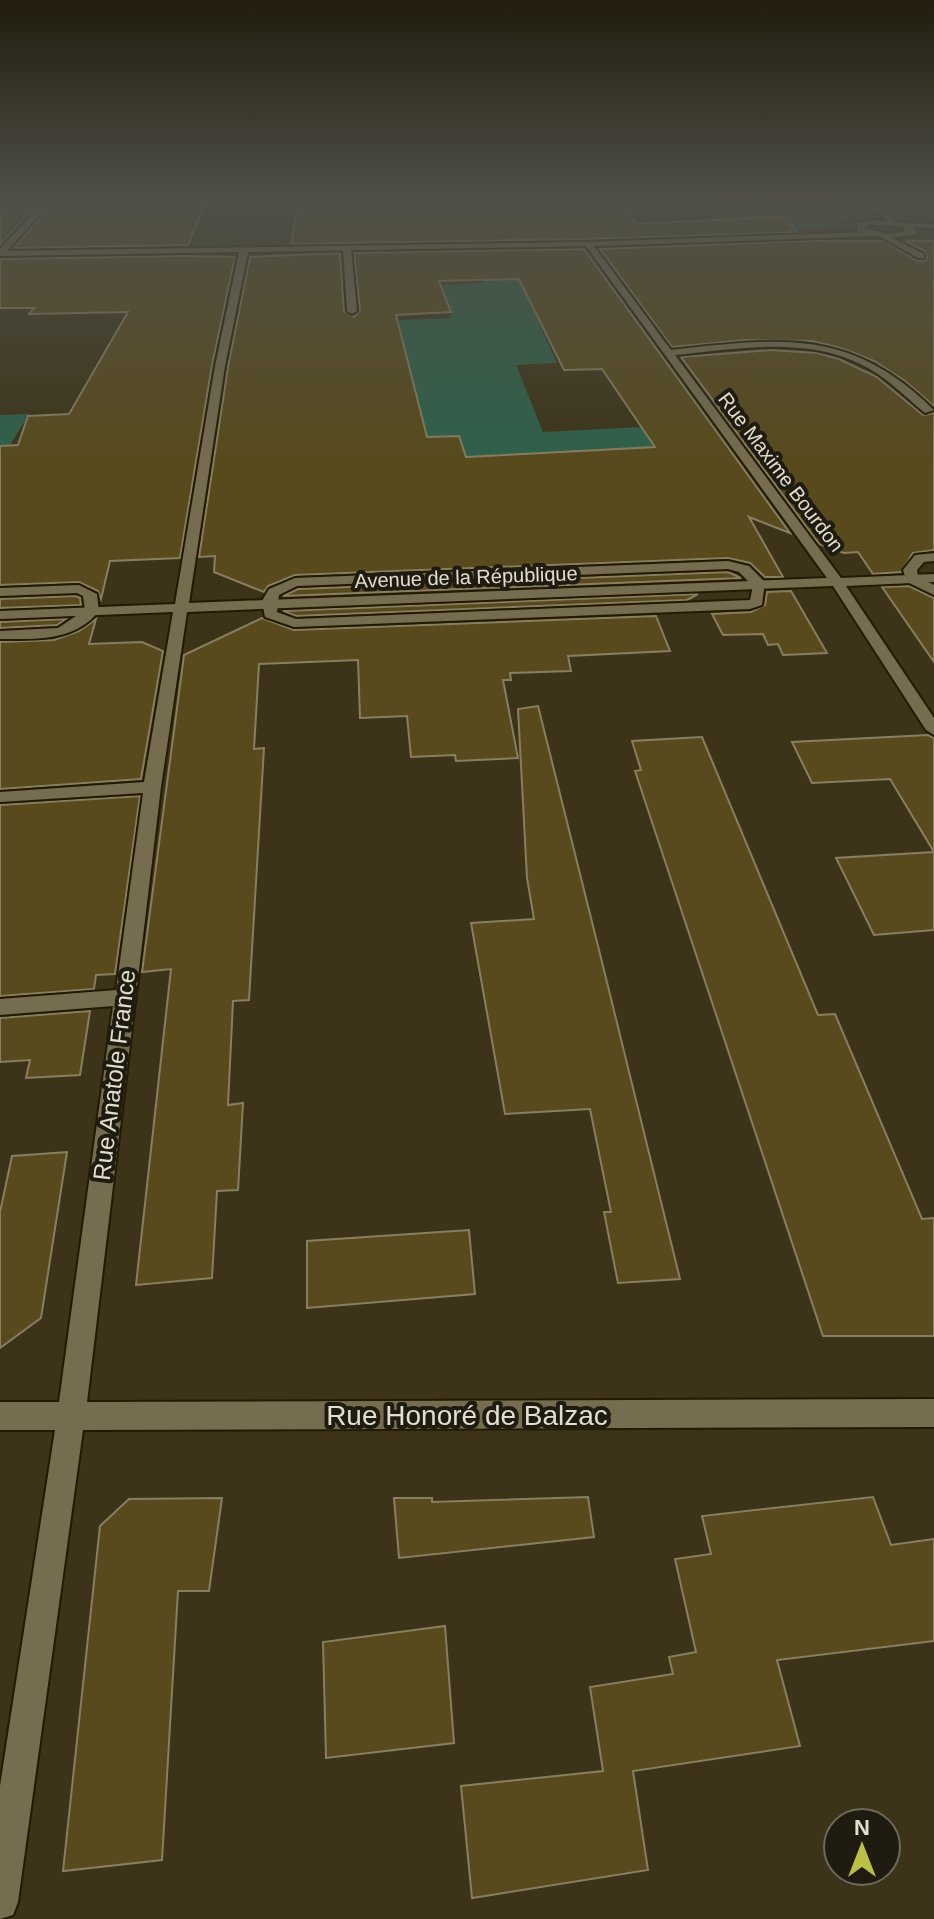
<svg xmlns="http://www.w3.org/2000/svg" width="934" height="1919" font-family="Helvetica,sans-serif">
	<style>
		.green { fill: #2d6149 }
		.building { fill: #584a1c; stroke: #887e61; stroke-width: 2; fill-rule: evenodd }
		.lines { fill: none; stroke-linecap: round; stroke-linejoin: round }
		.lane-casing { stroke: #231b01; stroke-width: 4 }
		.street-casing { stroke: #231b01; stroke-width: 4 }
		.secondary-casing { stroke: #231b01; stroke-width: 4 }
		.lane { fill: #766d50; fill-rule: evenodd }
		.street { fill: #766d50; fill-rule: evenodd }
		.secondary { fill: #766d50; fill-rule: evenodd }
		.labels { text-anchor: middle; dominant-baseline: central; stroke-width: 8; stroke-linejoin: round; paint-order: stroke }
		.far-street-label { font-size: 20px; fill: #e2ddcd; stroke: #1f1b10 }
		.street-label { font-size: 24px; fill: #e2ddcd; stroke: #1f1b10 }
		.near-street-label { font-size: 28px; fill: #e2ddcd; stroke: #1f1b10 }
	</style>
	<rect width="100%" height="100%" fill="#3c3318"/>
	<g class="green">
		<path d="M663 200H684L687 202 832 201 848 217C821 241 760 225 727 220L724 216 736 215 730 208H719L715 204 667 205Z"/>
		<path d="M481 277H518L557 363 516 365 543 432 641 427 654 447 334 463 349 338 402 337 399 320 452 318 441 285 483 283Z"/>
		<path d="M29 414 10 445 0 446V415Z"/>
	</g>
	<g class="building">
		<path d="M0 200H41L0 245Z"/>
		<path d="M56 200H130L127 205 205 204 188 245 14 248Z"/>
		<path d="M299 200H622L636 224 782 217 798 232 588 239 291 244Z"/>
		<path d="M809 241H883L917 261H924L927 258 925 251 905 241H934V406L905 381 874 361 844 349 813 341 746 340 672 347 600 249Z"/>
		<path d="M584 249 790 533 749 517 783 577H765L750 563 728 558 295 575 268 586 264 592 214 572 215 556 199 557 228 367 250 257 340 253 344 311 354 317 360 311 354 253ZM519 279 564 370 602 369 655 447 466 457 459 436 427 437 396 315 451 312 439 281Z"/>
		<path d="M183 256 235 257 212 365 180 558 110 561 101 599 98 591 79 582 0 585V446L18 445 28 416 69 414 128 312 29 314 34 308H0V259Z"/>
		<path d="M770 350 817 353 839 359 877 377 923 415 934 413V550L913 553 901 572 873 574 858 552 844 553 819 544 681 357Z"/>
		<path d="M728 572 741 578 283 596 298 589Z"/>
		<path d="M909 586 934 598V662L882 587Z"/>
		<path d="M791 591 827 653 783 655 778 644 768 645 763 634 723 635 712 614 751 612 765 605 767 592Z"/>
		<path d="M698 594 687 600 296 616 283 611Z"/>
		<path d="M76 596 80 598 81 605 0 608V599Z"/>
		<path d="M656 616 670 651 568 656 571 671 510 673 511 680H503L518 758 456 761 455 755 411 757 407 716 360 718 358 660 259 664 254 749 264 748 249 1000 233 1001 228 1105 243 1103 238 1190 217 1191 212 1278 136 1285 171 969 142 972 184 655 262 618 294 630Z"/>
		<path d="M66 619 57 625 0 628V622Z"/>
		<path d="M96 619 89 644 142 642 163 651 141 779 0 789V642L54 640 79 631Z"/>
		<path d="M538 706 603 966 680 1279 618 1283 604 1212H611L590 1109 505 1114 471 923 534 919 527 878 518 709Z"/>
		<path d="M928 735 934 738V930L874 935 836 858 934 852 890 779 812 783 792 742Z"/>
		<path d="M702 737 818 1015 835 1014 922 1219 934 1218V1336H823L635 771 641 770 632 741Z"/>
		<path d="M140 796 115 974 96 975 94 989 0 996V805Z"/>
		<path d="M90 1011 80 1075 26 1078 30 1060 0 1062V1018Z"/>
		<path d="M67 1152 41 1318 0 1348V1212L12 1156Z"/>
		<path d="M469 1230 475 1294 307 1308V1241Z"/>
		<path d="M588 1497 594 1537 399 1558 394 1498H432V1502Z"/>
		<path d="M873 1497 891 1545 934 1539V1641L777 1660 800 1746 633 1771 648 1870 472 1898 461 1786 603 1771 590 1687 673 1674 669 1657 696 1652 675 1559 711 1554 702 1516Z"/>
		<path d="M222 1498 209 1591H178L162 1860 63 1871 100 1526 129 1499Z"/>
		<path d="M445 1626 454 1743 326 1758 323 1642Z"/>
	</g>
	<g class="lines">
		<defs>
			<g id="lane">
				<path d="M347 247 351 249 357 311 352 314 347 311 343 249Z"/>
				<path d="M934 553V561L924 562 917 570 918 577 934 585V595L907 582 903 570 915 555Z"/>
				<path d="M728 561 749 566 765 582 762 605 750 609 294 627 265 617 262 601 269 589 295 578ZM728 569 739 572 753 586 750 600 296 619 277 612 279 595 297 586Z"/>
				<path d="M79 585 97 594 99 611C74 642 36 639 0 639V631L58 628 85 610 83 596 77 593 0 596V588Z"/>
			</g>
			<g id="street">
				<path d="M45 200H53L7 251 588 242 872 232 875 236 594 246 671 350C780 338 850 327 934 410L925 413C905 397 886 376 862 365 805 336 736 349 675 355L841 578 934 574V582L846 586 934 718V735L926 730 833 586 187 612 161 787 87 1402 934 1399V1427L83 1430 18 1902 13 1915 0 1919V1786L55 1430H0V1402H59L113 1006 0 1015V999L116 990 143 793 0 802V792L144 782 173 612 0 619V611L175 604 215 366 239 252 0 256V249ZM586 246 827 578 189 603 225 366 248 252Z"/>
				<path d="M901 223 934 224V228L904 227Z"/>
			</g>
			<path id="secondary" d="M860 200H868L896 222 907 223 916 230V234L892 238 924 254V258H918L881 237 857 231V223L870 220 889 221ZM870 224 902 227 906 231 887 234 864 228Z"/>
		</defs>
		<use href="#lane" class="lane-casing"/>
		<use href="#street" class="street-casing"/>
		<use href="#secondary" class="secondary-casing"/>
		<use href="#lane" class="lane"/>
		<use href="#street" class="street"/>
		<use href="#secondary" class="secondary"/>
	</g>
	<linearGradient id="sky" x2="0" y2="1"><stop stop-color="#211c0d"/><stop offset="0.43" stop-color="#505048"/><stop offset="1" stop-color="#505048" stop-opacity="0"/></linearGradient>
	<rect width="934" height="468" fill="url(#sky)"/>
	<g class="labels">
		<g class="far-street-label">
			<text transform="translate(781 472) rotate(53)">Rue Maxime Bourdon</text>
			<text transform="translate(466 577) rotate(-2)">Avenue de la République</text>
		</g>
		<g class="street-label">
			<text transform="translate(114 1075) rotate(-83)">Rue Anatole France</text>
		</g>
		<g class="near-street-label">
			<text x="467" y="1415">Rue Honoré de Balzac</text>
		</g>
	</g>
	<g transform="translate(862 1847)"><circle r="38" fill="#1f1b10" stroke="#6d695c" stroke-width="2"/>
	<path d="M0-6L14 30L0 20L-14 30Z" fill="#bac045"/>
	<text y="-12" font-size="22" font-weight="bold" text-anchor="middle" fill="#e2ddcd">N</text>
	</g>
</svg>
